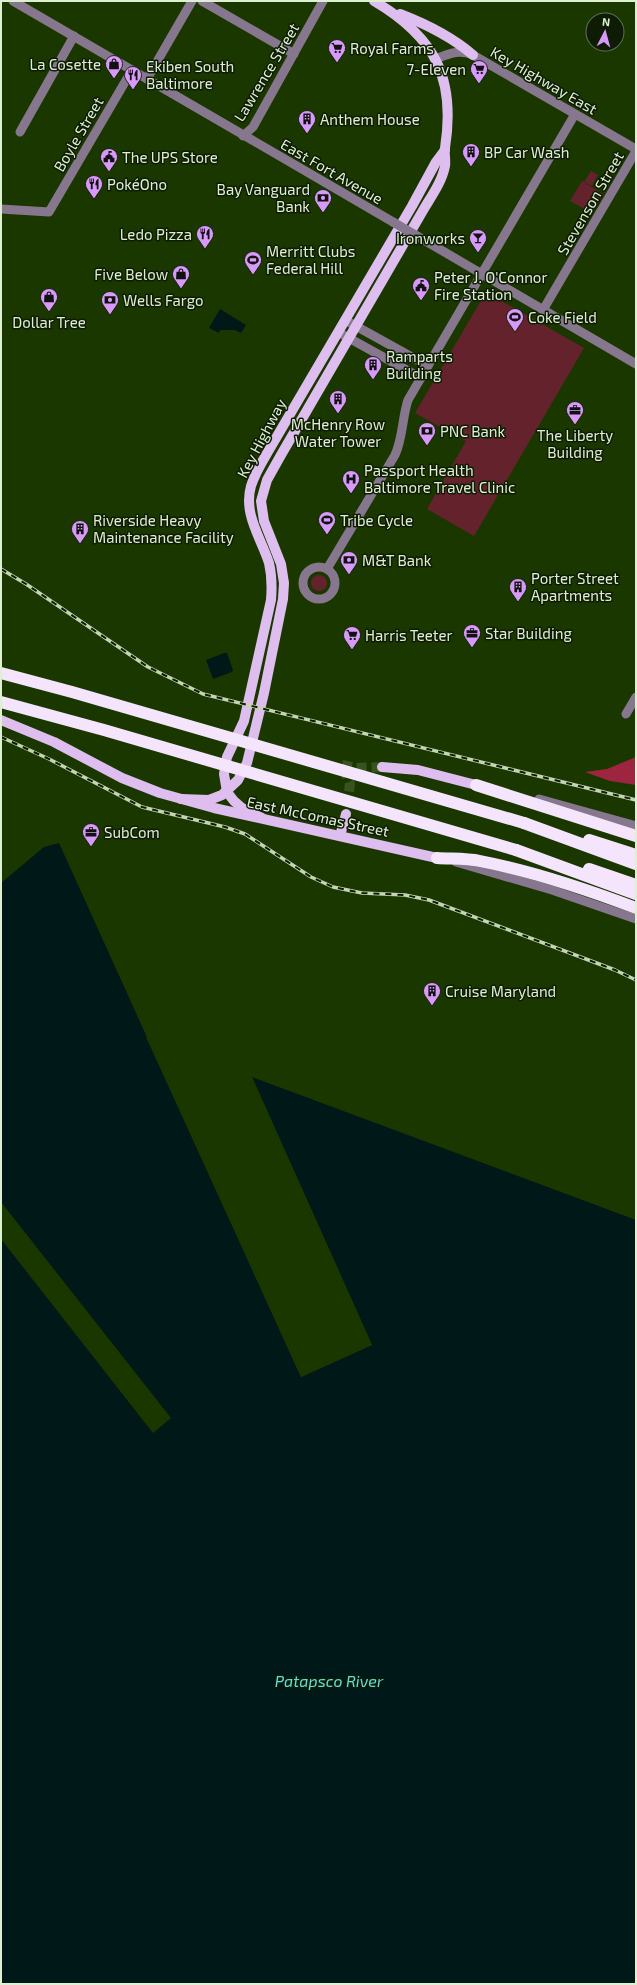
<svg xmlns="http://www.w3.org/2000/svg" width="637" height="1985" font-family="'Exo 2',sans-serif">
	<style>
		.green { fill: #64222d }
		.forest { fill: #9e2540 }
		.water { fill: #001817 }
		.pier { fill: #1b3700 }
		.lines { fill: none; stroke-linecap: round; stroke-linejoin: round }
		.major-tunnel { stroke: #385320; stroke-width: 10; stroke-dasharray: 10 5; stroke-linecap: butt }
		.minor { stroke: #86778e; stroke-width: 9 }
		.major { stroke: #ddbeef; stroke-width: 10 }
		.highway { stroke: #f4e5fc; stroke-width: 12 }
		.rail-casing { stroke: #c2d6b4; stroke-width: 3.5 }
		.rail { stroke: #0e1b05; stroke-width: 2; stroke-dasharray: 6; stroke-linecap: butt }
		.minor-bridge { stroke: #86778e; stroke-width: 9 }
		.highway-bridge { stroke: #f4e5fc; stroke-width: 12 }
		.labels { text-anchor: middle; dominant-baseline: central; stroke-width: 3; stroke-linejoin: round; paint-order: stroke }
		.poi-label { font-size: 15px; fill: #def0d2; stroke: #0e1b05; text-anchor: start }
		.street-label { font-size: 15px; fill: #def0d2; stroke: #0e1b05 }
		.water-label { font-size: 16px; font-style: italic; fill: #5fdedc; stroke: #0e1b05 }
	</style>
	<rect width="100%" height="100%" fill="#1b3700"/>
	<g class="green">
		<path d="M591 171 598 175 592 186 584 182Z"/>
		<path d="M582 181 603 194 592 213 570 201Z"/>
		<path d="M486 292 584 348 474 536 427 509 466 441 415 413Z"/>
		<circle cx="319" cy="583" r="8"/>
	</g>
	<path class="forest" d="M636 757V785L610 781 585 772 607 769Z"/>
	<g class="water">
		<path d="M220 309 246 325 241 333 235 330H220L219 333 209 328Z"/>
		<path d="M224 653H227L233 670 232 672 213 679 206 660Z"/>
		<path d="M59 843 301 1377 372 1345 252 1077 636 1220V1984H1V883L44 847Z"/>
	</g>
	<g class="pier">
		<path d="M146 1037 149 1038 302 1374 369 1344 250 1076 252 1077 372 1345 301 1377Z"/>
		<path d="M1 1202 171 1418 153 1433 1 1239Z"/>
	</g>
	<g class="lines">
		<g class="major-tunnel">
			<path d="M342 765 356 768 382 767"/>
			<path d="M343 768 350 784 346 814"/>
		</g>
		<g class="minor">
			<path d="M13 1 393 222"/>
			<path d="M202 1 294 54"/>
			<path d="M435 59C449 54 458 49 473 55L636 149"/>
			<path d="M147 79 192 1"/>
			<path d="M20 132 74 36"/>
			<path d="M243 136 253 127 323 1"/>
			<path d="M1 209 49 212 132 70"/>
			<path d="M417 236 636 364"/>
			<path d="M543 310 636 151"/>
			<path d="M345 320 428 366"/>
			<path d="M338 332 421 378"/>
			<circle cx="319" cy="583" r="16"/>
			<path d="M327 569 395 455C403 438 402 418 408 400L575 114"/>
			<path d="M626 714 636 697"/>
			<path d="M539 799 636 826"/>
			<path d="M456 862 552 890 636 919"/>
		</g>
		<g class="major">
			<path d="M400 14C426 24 452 37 473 55"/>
			<path d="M1 720 54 742 122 778 160 793 214 808 437 858"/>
			<path d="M382 767 418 770 476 785"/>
			<path d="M181 799 209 800 222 795 238 780 247 763 264 693 283 599 284 583 281 564 264 521 261 501 267 480 281 455 425 207C433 194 442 181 445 166 446 160 444 154 445 148 456 78 435 37 374 1"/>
			<path d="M262 818 242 808 234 801 227 792 224 774 227 757 244 721 271 600C272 588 272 576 269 563 261 538 243 514 251 486 255 473 262 462 269 450L412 206 436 162 445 150"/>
			<path d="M340 836 346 814"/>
		</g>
		<g class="highway">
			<path d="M476 785 636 836"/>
			<path d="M524 823 636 864"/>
			<path d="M589 840 636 855"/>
			<path d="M516 850 636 894"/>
			<path d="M437 858C451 859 466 858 480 861 532 871 586 889 636 908"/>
			<path d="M589 869 636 885"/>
		</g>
		<defs>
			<g id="rail">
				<path d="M1 569 26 584 148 667 203 694 636 800"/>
				<path d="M1 737 49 759 142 807 225 827 245 834 311 877 333 887 362 893 405 895 429 900 615 970 636 980"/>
			</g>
		</defs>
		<use href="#rail" class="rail-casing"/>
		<use href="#rail" class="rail"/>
		<path class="minor-bridge" d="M393 222 417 236"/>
		<g class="highway-bridge">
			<path d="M1 673 72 692 524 823"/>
			<path d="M1 702 104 730 516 850"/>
		</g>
	</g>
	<defs>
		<symbol id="supermarket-pin" viewBox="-11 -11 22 30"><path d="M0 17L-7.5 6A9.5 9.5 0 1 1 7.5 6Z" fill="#d89af8" stroke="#0e1b05"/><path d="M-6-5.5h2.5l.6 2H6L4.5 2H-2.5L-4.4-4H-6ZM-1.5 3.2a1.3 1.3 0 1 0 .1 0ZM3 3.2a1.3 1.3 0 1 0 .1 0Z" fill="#111"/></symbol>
		<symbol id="shop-pin" viewBox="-11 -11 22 30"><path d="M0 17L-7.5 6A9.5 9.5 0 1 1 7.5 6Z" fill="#d89af8" stroke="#0e1b05"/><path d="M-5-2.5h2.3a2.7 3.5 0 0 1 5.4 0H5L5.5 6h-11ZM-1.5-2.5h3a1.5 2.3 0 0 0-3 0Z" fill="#111"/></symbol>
		<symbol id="restaurant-pin" viewBox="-11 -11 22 30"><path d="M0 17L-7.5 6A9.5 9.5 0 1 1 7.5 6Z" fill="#d89af8" stroke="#0e1b05"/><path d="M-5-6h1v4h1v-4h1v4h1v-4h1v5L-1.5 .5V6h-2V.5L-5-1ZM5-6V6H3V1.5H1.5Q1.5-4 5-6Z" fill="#111"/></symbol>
		<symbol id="building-pin" viewBox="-11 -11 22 30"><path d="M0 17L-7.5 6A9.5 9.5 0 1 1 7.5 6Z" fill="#d89af8" stroke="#0e1b05"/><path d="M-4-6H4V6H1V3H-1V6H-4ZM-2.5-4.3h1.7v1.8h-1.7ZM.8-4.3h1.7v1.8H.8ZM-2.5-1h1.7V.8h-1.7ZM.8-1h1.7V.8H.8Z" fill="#111"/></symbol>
		<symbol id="civic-pin" viewBox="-11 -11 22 30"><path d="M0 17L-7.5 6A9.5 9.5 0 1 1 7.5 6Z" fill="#d89af8" stroke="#0e1b05"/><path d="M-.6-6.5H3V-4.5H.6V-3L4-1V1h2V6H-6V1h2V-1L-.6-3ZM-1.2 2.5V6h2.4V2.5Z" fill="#111"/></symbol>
		<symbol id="bank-pin" viewBox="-11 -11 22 30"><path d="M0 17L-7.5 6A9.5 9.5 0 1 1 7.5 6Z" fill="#d89af8" stroke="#0e1b05"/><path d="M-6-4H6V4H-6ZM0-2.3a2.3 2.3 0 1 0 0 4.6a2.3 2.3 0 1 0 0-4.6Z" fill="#111"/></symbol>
		<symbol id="bar-pin" viewBox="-11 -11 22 30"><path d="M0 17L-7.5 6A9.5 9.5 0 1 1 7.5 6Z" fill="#d89af8" stroke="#0e1b05"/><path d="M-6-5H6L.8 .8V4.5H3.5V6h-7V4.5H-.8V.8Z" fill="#111"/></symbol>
		<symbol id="stadium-pin" viewBox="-11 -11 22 30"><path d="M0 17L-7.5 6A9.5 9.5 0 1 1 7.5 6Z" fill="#d89af8" stroke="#0e1b05"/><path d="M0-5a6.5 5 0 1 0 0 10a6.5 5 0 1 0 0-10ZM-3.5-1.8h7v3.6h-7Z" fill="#111"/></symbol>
		<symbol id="office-pin" viewBox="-11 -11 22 30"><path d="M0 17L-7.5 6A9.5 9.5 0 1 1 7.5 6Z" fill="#d89af8" stroke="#0e1b05"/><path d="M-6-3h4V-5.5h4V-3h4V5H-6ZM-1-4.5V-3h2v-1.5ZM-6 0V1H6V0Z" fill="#111"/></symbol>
		<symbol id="hospital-pin" viewBox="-11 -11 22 30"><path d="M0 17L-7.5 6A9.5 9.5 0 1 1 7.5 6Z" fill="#d89af8" stroke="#0e1b05"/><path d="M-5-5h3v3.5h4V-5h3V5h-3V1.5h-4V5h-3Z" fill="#111"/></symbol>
	</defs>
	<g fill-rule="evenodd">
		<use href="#supermarket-pin" x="327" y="38" width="20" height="27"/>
		<use href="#shop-pin" x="104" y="54" width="20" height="27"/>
		<use href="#supermarket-pin" x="469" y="59" width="20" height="27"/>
		<use href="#restaurant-pin" x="123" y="65" width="20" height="27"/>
		<use href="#building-pin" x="297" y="109" width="20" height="27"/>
		<use href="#building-pin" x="461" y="142" width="20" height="27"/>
		<use href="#civic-pin" x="99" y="147" width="20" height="27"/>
		<use href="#restaurant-pin" x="84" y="174" width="20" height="27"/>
		<use href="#bank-pin" x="313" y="188" width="20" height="27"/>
		<use href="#restaurant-pin" x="195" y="224" width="20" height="27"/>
		<use href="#bar-pin" x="468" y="228" width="20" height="27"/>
		<use href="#stadium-pin" x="243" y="250" width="20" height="27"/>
		<use href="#shop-pin" x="171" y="264" width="20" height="27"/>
		<use href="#civic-pin" x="411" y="276" width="20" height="27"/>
		<use href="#shop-pin" x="39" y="287" width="20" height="27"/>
		<use href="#bank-pin" x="100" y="290" width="20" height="27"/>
		<use href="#stadium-pin" x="505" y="307" width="20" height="27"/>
		<use href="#building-pin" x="363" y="355" width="20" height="27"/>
		<use href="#building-pin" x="328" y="389" width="20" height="27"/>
		<use href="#office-pin" x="565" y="400" width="20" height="27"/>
		<use href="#bank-pin" x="417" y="421" width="20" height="27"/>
		<use href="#hospital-pin" x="341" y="469" width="20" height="27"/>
		<use href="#stadium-pin" x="317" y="510" width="20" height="27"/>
		<use href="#building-pin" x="70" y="519" width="20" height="27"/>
		<use href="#bank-pin" x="339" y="550" width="20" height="27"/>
		<use href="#building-pin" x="508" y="577" width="20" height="27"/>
		<use href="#office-pin" x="462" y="623" width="20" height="27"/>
		<use href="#supermarket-pin" x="342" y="625" width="20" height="27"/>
		<use href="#office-pin" x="81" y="822" width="20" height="27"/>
		<use href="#building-pin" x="422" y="981" width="20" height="27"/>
	</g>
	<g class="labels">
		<g class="poi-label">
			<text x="350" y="48">Royal Farms</text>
			<text x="101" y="64" text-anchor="end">La Cosette</text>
			<text x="146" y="66">Ekiben South<tspan x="146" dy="17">Baltimore</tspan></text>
			<text x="466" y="69" text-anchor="end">7-Eleven</text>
			<text x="320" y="119">Anthem House</text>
			<text x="484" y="152">BP Car Wash</text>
			<text x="122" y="157">The UPS Store</text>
			<text x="107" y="184">PokéOno</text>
			<text x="310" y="189" text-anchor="end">Bay Vanguard<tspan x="310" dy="17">Bank</tspan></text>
			<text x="192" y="234" text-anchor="end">Ledo Pizza</text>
			<text x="465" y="238" text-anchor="end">Ironworks</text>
			<text x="266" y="251">Merritt Clubs<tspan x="266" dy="17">Federal Hill</tspan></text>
			<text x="168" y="274" text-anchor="end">Five Below</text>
			<text x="434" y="277">Peter J. O'Connor<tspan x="434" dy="17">Fire Station</tspan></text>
			<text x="123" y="300">Wells Fargo</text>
			<text x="528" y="317">Coke Field</text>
			<text x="49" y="322" text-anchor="middle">Dollar Tree</text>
			<text x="386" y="356">Ramparts<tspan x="386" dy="17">Building</tspan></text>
			<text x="338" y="424" text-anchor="middle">McHenry Row<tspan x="338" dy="17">Water Tower</tspan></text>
			<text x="440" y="431">PNC Bank</text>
			<text x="575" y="435" text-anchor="middle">The Liberty<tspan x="575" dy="17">Building</tspan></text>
			<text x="364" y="470">Passport Health<tspan x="364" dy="17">Baltimore Travel Clinic</tspan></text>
			<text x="93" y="520">Riverside Heavy<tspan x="93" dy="17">Maintenance Facility</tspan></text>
			<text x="340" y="520">Tribe Cycle</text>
			<text x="362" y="560">M&amp;T Bank</text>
			<text x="531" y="578">Porter Street<tspan x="531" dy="17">Apartments</tspan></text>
			<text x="485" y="633">Star Building</text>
			<text x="365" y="635">Harris Teeter</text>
			<text x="104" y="832">SubCom</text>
			<text x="445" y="991">Cruise Maryland</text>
		</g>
		<g class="street-label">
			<text transform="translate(266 72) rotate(-59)">Lawrence Street</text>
			<text transform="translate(544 80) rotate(30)">Key Highway East</text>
			<text transform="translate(78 134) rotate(-60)">Boyle Street</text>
			<text transform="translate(332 171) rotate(30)">East Fort Avenue</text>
			<text transform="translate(590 203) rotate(-60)">Stevenson Street</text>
			<text transform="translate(261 438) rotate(-62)">Key Highway</text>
			<text transform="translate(318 816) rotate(12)">East McComas Street</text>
		</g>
		<g class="water-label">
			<text x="329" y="1680">Patapsco River</text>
		</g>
	</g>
	<rect width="637" height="1985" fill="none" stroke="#def0d2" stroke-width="4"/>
	<g transform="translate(605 32) rotate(6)"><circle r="19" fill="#0e1b05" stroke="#617057"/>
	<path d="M0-3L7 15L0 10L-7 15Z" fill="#d89af8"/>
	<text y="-6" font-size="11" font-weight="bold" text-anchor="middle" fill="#def0d2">N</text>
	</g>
</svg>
